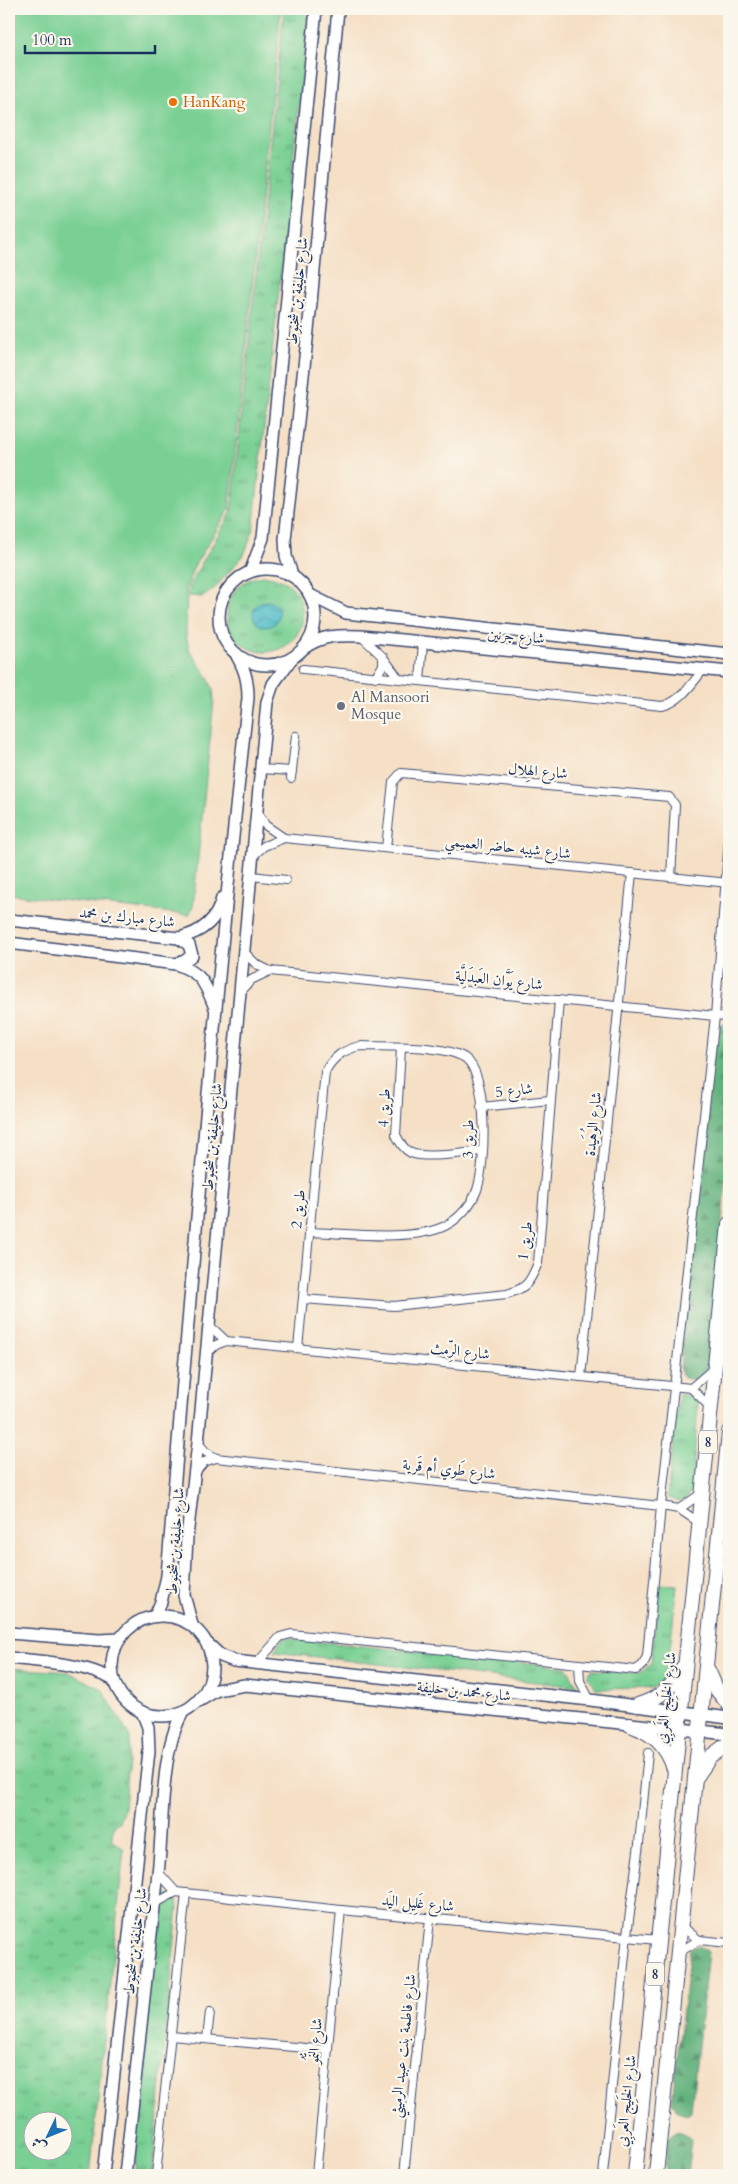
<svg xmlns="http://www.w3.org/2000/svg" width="738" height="2184" font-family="Cardo,Amiri,serif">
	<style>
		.grass { fill: url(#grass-tufts); stroke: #4a8079; fill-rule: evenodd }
		.forest { fill: url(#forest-firs); stroke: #3f706e }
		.park { fill: #7ad094; stroke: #4a8079 }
		.water { fill: url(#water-waves); stroke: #367694 }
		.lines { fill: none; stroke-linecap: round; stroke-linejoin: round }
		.street-casing { stroke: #3c496d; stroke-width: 10 }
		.secondary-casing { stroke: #3c496d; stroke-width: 14 }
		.highway-casing { stroke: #3c496d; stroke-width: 16 }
		.street { stroke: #fff; stroke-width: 8 }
		.secondary { stroke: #fff; stroke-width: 11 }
		.highway { stroke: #fff; stroke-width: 14 }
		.food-dot { fill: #e8710a; stroke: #fbf7ec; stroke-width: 2 }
		.worship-dot { fill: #6b7280; stroke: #fbf7ec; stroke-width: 2 }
		.labels { text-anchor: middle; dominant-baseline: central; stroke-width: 4.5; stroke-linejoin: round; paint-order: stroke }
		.shield { fill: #fbf7ec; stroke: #5e6b89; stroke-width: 1 }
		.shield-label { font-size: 14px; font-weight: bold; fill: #1b2f5e }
		.food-label { font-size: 15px; fill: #c56008; stroke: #fbf7ec; text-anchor: start }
		.street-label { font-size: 15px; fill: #1b2f5e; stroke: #fbf7ec }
		.worship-label { font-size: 15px; fill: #5b616d; stroke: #fbf7ec; text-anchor: start }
	</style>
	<defs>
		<pattern id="grass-tufts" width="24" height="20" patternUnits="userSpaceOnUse" patternTransform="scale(1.25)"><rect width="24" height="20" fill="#7ad094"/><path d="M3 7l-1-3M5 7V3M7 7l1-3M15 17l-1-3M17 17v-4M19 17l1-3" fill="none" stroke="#63a97c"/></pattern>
		<pattern id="forest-firs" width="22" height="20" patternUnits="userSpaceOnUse" patternTransform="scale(1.25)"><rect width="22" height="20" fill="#63b27e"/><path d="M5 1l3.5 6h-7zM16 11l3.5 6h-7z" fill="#51916a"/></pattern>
		<pattern id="water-waves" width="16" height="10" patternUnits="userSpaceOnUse" patternTransform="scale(1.25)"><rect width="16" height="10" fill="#50bdc9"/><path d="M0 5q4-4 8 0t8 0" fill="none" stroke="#429aa6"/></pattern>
	</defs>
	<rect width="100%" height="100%" fill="#fbf7ec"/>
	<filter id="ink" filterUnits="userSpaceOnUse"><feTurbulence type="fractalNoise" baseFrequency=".02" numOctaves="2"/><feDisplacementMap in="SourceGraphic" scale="10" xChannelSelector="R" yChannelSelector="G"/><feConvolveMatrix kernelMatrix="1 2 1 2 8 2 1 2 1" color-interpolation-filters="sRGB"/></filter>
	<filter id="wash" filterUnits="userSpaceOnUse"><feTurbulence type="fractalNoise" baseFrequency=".0096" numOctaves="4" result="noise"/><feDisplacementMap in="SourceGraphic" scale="20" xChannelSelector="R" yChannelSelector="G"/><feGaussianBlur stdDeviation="1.12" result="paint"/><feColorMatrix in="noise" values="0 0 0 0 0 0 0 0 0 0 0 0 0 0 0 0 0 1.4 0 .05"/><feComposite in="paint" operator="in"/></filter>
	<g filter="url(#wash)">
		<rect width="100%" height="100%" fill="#f5dfc5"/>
		<g class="grass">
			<path d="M284 9H305L308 20 253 531 244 555 215 588 203 597 189 596 190 583 231 513Z"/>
			<circle cx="265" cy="614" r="38"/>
			<path d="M679 1394 689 1396 698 1403 692 1489 686 1499 679 1502 667 1497Z"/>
			<path d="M660 1584 677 1585 667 1677 652 1688 597 1689 587 1676 592 1670 640 1673 651 1664Z"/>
			<path d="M283 1638 566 1667 578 1687 274 1652Z"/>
			<path d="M9 1668 68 1672 102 1689 130 1737 124 1807 119 1823 114 1826 111 1840 124 1849 90 2175H9ZM32 2122H62V2152H32Z"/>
			<path d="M167 1895 176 1899 178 1907 152 2175H134L137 2148 133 2134 158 1901Z"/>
		</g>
		<g class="forest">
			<path d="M724 1024 729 1025V1153L707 1368 698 1380 683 1378 680 1370 714 1033 718 1026Z"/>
			<path d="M698 1946 704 1948 708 1952 691 2111 687 2114 677 2111 672 2102 690 1949Z"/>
			<path d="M678 2131 686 2134 691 2140 687 2175H665L668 2138Z"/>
		</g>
		<path class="park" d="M9 9H281L229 510 193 568 187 586 186 636 190 651 207 676 213 689 214 700 193 906 189 915 9 894Z"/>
		<circle class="water" cx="266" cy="614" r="13"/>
	</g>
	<g filter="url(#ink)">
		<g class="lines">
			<defs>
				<g id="street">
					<path d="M362 637 383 657 399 679"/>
					<path d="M303 669 662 706C681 702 692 683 704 669"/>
					<path d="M376 677 383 665V657"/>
					<path d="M420 681 423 643"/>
					<path d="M261 769 292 771"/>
					<path d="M291 778 296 736"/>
					<path d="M258 812 265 825 284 838 729 883"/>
					<path d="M386 848 393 782 401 773 669 797 675 805 671 877"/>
					<path d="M254 855 264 846 284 838"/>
					<path d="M252 876 286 880"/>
					<path d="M245 953 256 964 270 971 715 1016 726 1017 729 1020"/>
					<path d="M241 992 251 980 270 971"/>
					<path d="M401 1048 396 1135C400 1142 403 1149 411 1153 426 1159 465 1153 482 1151"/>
					<path d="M481 1107 550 1100"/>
					<path d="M303 1299 394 1306 507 1294C527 1288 530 1282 538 1263L559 1000"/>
					<path d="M209 1325 226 1341"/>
					<path d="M298 1348 325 1072C333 1057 343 1050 360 1046 387 1047 443 1044 465 1058 489 1075 486 1164 477 1190 472 1204 459 1219 445 1226 412 1242 346 1233 309 1232"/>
					<path d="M206 1354 216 1345 226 1341 691 1388 711 1408"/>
					<path d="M581 1377 632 873"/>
					<path d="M691 1388 714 1368"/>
					<path d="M198 1443 206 1452 216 1458 661 1506 679 1509 700 1523"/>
					<path d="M195 1473 204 1462 216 1458"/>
					<path d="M679 1509 702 1493"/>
					<path d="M717 1558 729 1548"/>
					<path d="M257 1663 280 1637 291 1634 636 1670 643 1665 647 1656 661 1506 715 1016 729 839"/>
					<path d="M579 1664 580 1681 590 1700"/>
					<path d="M158 1872 176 1892"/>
					<path d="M154 1904 176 1892 341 1910 658 1940"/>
					<path d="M680 1925 699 1940 729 1943"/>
					<path d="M678 1953 699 1940"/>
					<path d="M171 2036 328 2050"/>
					<path d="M207 2039 210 2012"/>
					<path d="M156 2175 186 1893"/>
					<path d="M316 2175 341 1910"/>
					<path d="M404 2175 430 1919"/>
					<path d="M603 2175 627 1935 639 1844 648 1753"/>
				</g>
				<g id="secondary">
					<circle cx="267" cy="617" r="48"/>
					<path d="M251 570 263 538 316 9"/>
					<path d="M292 575 286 556 285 539 311 303 338 9"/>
					<path d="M310 595 346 613 729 654"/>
					<path d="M304 648C322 635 338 635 361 636L729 672"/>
					<path d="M9 920 179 938C200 933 217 922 222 898"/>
					<path d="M9 943 176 964C202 973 205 983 215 1008"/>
					<path d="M176 964 185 961 192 955 189 945 179 938"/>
					<path d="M155 1616 161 1602 167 1576C191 1283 215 990 248 698 248 681 245 670 237 656"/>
					<circle cx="162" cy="1666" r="50"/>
					<path d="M192 1625 184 1595 187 1537 198 1443 267 702 273 684 292 658"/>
					<path d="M9 1633 99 1640 120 1639"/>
					<path d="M208 1644 221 1656 234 1661 590 1700 729 1718"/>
					<path d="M9 1658C45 1662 82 1663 114 1680"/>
					<path d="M199 1701 217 1690 245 1685 729 1734"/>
					<path d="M103 2175 149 1751 148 1727 142 1712"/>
					<path d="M125 2175C136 2074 146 1973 158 1873 164 1825 159 1753 183 1712"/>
				</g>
				<g id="highway">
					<path d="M708 1670 717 1690 729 1705"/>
					<path d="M638 1705C658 1699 674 1686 683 1667"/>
					<path d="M630 1725C653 1733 667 1746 674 1769"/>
					<path d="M697 1776 710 1757 729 1743"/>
					<path d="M635 2175 729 1224"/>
					<path d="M656 2175 729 1432"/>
				</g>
			</defs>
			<use href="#street" class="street-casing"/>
			<use href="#secondary" class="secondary-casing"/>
			<use href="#highway" class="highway-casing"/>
			<use href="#street" class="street"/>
			<use href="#secondary" class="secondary"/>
			<use href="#highway" class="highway"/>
		</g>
	</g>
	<circle class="food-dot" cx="173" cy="102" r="5"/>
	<circle class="worship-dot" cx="341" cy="706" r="5"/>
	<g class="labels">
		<g class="shield">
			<rect x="699" y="1430.5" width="18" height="23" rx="4"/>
			<rect x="646" y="1962.5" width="18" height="23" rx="4"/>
		</g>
		<g class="shield-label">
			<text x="708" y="1442">8</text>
			<text x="655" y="1974">8</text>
		</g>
		<g class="food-label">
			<text x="183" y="102">HanKang</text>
		</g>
		<g class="street-label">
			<text transform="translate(297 291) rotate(-84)">شارع خليفة بن شخبوط</text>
			<text transform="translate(516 636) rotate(5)">شارع جرنين</text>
			<text transform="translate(538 771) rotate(5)">شارع الهِلال</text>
			<text transform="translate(508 847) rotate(6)">شارع شيبه حاضر العميمي</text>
			<text transform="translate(127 917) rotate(6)">شارع مبارك بن محمد</text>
			<text transform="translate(499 980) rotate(6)">شارع يَوَّان العَبدَلِيَّة</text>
			<text transform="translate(514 1090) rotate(-6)">شارع 5</text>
			<text transform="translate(384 1108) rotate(-87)">طريق 4</text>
			<text transform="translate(593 1124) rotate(-84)">شارع الوُهَيدة</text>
			<text transform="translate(212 1137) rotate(-85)">شارع خليفة بن شخبوط</text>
			<text transform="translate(468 1139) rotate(-89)">طريق 3</text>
			<text transform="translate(298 1209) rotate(-84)">طريق 2</text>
			<text transform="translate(525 1241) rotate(-83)">طريق 1</text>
			<text transform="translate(460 1351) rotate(6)">شارع الرِّمث</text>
			<text transform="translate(449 1469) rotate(6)">شارع طَوي أم قَرية</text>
			<text transform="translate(175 1541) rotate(-86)">شارع خليفة بن شخبوط</text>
			<text transform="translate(464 1691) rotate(6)">شارع محمد بن خليفة</text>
			<text transform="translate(666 1698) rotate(-84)">شارع الخَلِيج العَربِي</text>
			<text transform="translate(418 1903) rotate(5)">شارع غَلِيل اليَد</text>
			<text transform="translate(135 1941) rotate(-83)">شارع خليفة بن شخبوط</text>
			<text transform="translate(315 2041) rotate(-85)">شارع النُّمُو</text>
			<text transform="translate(403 2046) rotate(-84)">شارع فاطمة بنت عبيد الرميثي</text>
			<text transform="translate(626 2101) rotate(-84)">شارع الخَلِيج العَربِي</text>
		</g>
		<g class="worship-label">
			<text x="351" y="697">Al Mansoori<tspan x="351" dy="17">Mosque</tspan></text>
		</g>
	</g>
	<rect width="738" height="2184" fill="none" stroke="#fbf7ec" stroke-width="30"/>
	<g transform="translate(48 2136) rotate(227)"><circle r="24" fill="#fbf7ec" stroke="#a1a7b3"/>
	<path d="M0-4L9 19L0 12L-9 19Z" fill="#1f6fb2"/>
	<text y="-8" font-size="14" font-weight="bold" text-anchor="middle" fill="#1b2f5e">ش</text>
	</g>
	<path d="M25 45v8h130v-8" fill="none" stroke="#1b2f5e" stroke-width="2.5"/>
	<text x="32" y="45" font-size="15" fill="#1b2f5e" stroke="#fbf7ec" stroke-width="4" paint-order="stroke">100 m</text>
</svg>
